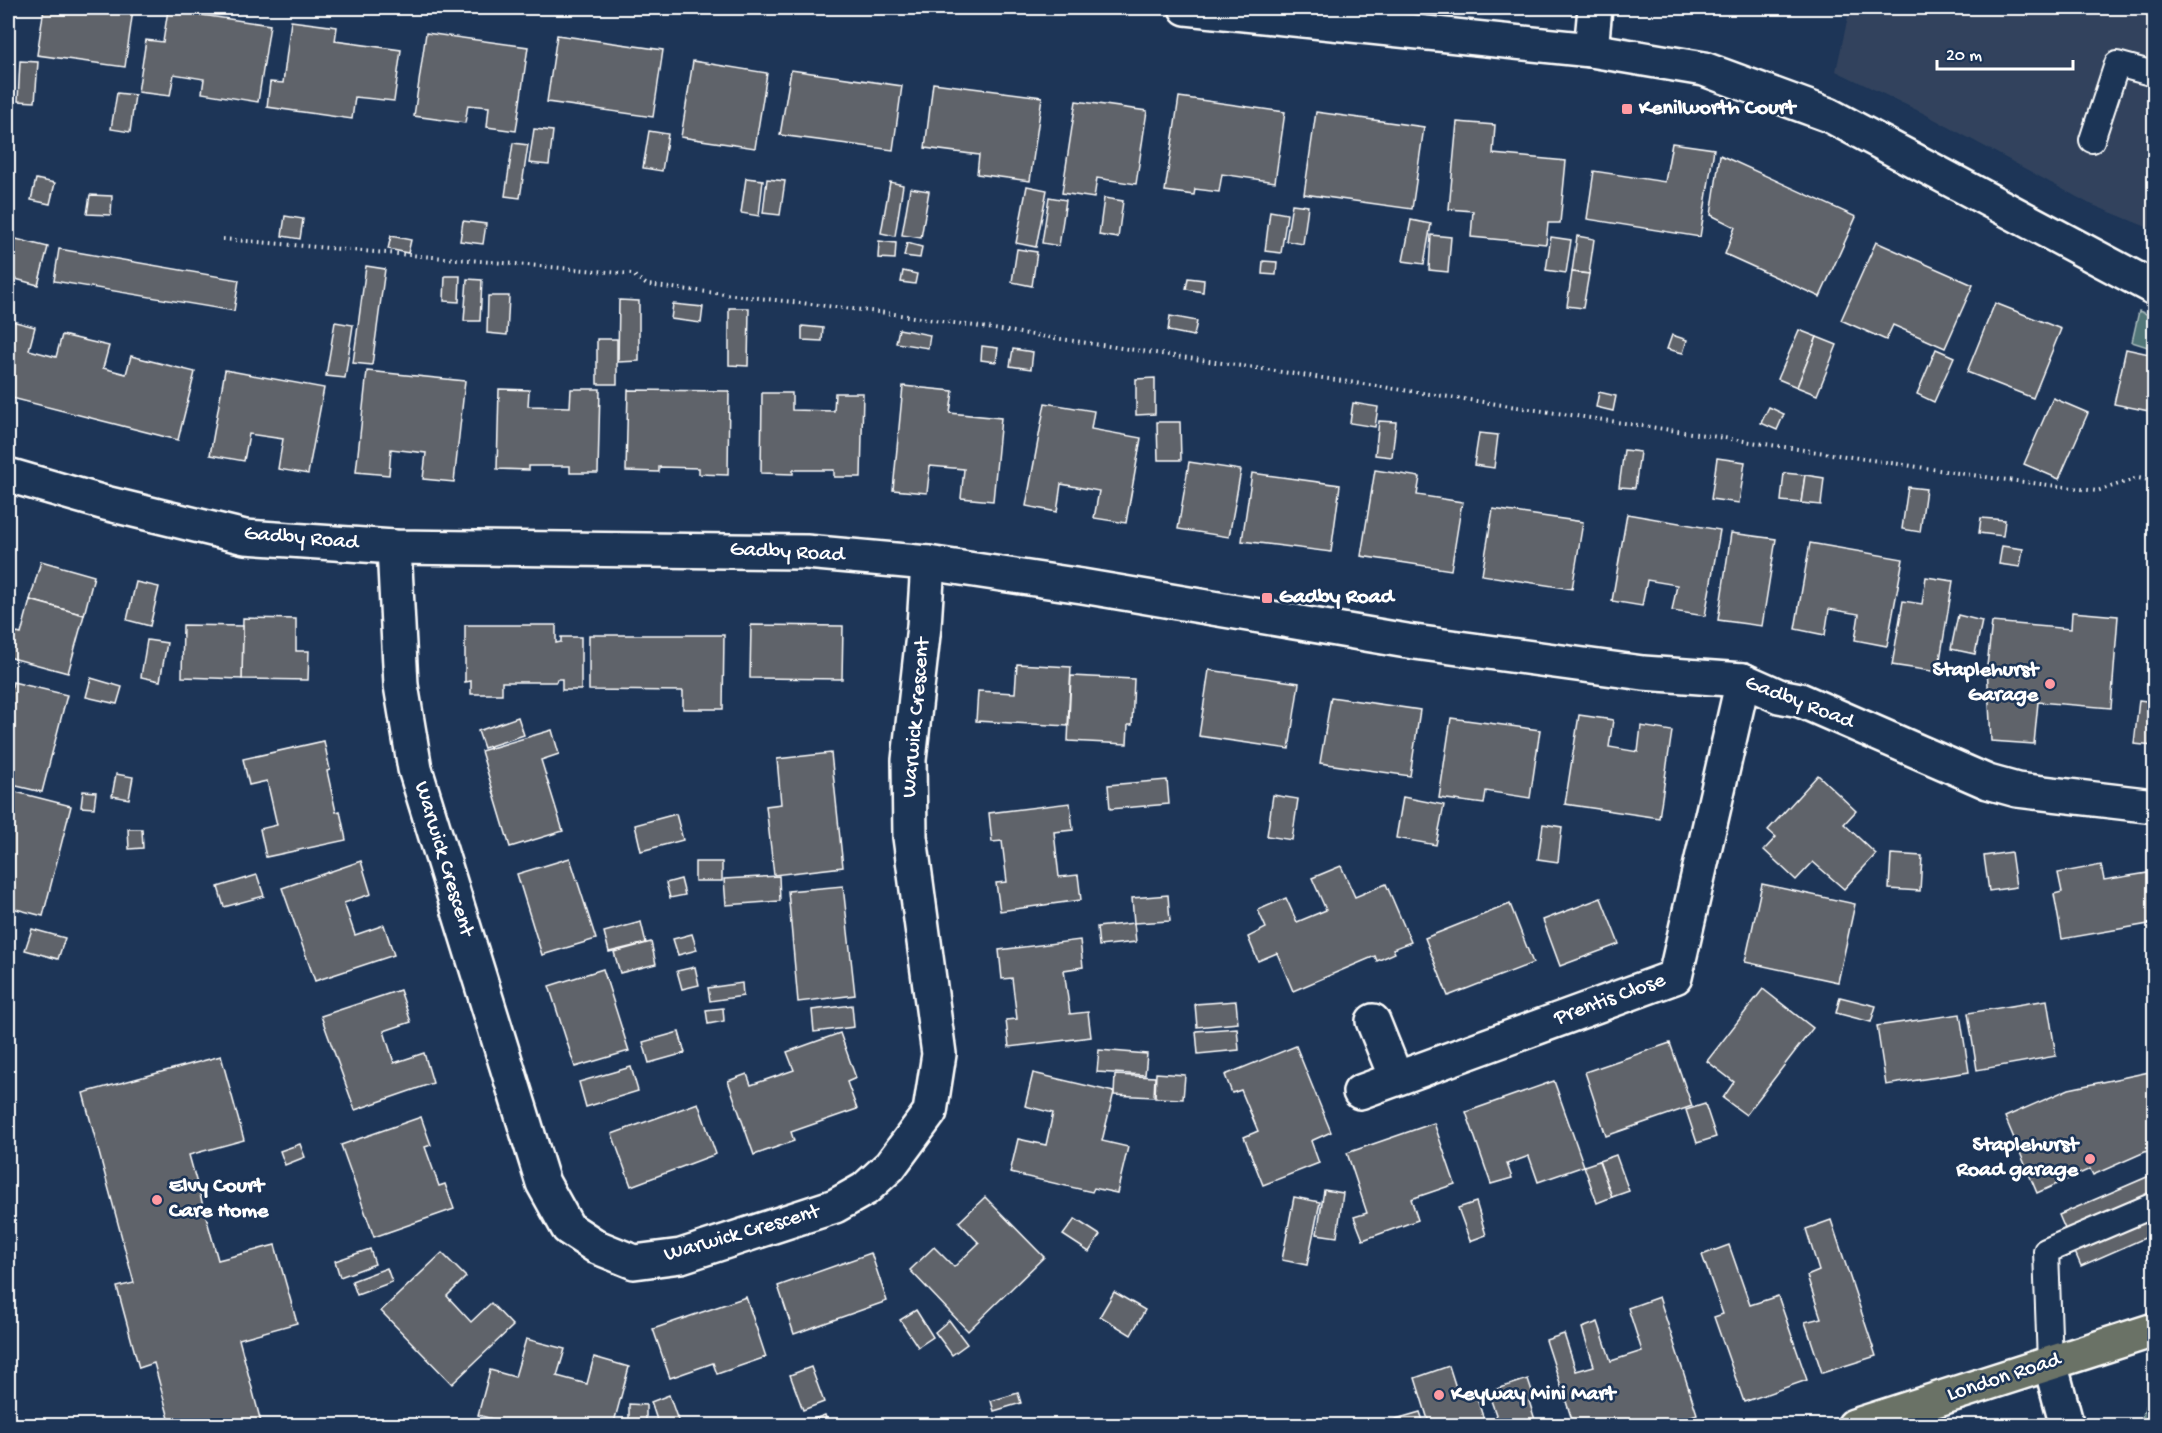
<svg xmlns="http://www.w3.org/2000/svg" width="2162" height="1433" font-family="'Gochi Hand',sans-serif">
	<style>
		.built { fill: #31435d }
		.green { fill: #517678; stroke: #a8babc; stroke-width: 1.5 }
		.building { fill: #5f636a; stroke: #fff; stroke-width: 1.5 }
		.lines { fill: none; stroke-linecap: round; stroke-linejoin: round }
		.lane-casing { stroke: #fff; stroke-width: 28 }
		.street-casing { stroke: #fff; stroke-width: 38 }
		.primary-casing { stroke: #fff; stroke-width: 38 }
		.path { stroke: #fff; stroke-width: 4; stroke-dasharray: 1.5 4.5; stroke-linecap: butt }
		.lane { stroke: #1d3557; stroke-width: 24 }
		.street { stroke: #1d3557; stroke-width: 33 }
		.primary { stroke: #6a7266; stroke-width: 33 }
		.poi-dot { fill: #ff9aa2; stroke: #1d3557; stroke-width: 2 }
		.labels { text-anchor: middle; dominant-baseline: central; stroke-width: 5; stroke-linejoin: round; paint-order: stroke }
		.poi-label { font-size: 22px; font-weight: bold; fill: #fff; stroke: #1d3557; text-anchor: start }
		.street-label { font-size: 22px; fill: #fff; stroke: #1d3557 }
	</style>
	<rect width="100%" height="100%" fill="#1d3557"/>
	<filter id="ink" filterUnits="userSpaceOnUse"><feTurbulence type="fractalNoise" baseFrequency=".0167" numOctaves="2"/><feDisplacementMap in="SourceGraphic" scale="12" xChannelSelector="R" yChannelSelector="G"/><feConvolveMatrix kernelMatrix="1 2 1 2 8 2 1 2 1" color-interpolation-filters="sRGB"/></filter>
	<g filter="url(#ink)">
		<path class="built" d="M1850 8H2154V230L2088 203 1923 113 1836 71Z"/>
		<g class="green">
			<path d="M2139 311 2154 317V349L2132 342Z"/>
			<path d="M2154 1389V1425H2139L2152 1391Z"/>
		</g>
		<g class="building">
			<path d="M44 8H114L133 10 125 67 37 55Z"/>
			<path d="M168 10 270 25 258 102 202 93 204 79 174 74 170 96 138 92 146 40 163 42Z"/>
			<path d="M291 21 337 27 335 41 401 50 394 101 355 97 352 119 267 107 270 82 283 83Z"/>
			<path d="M426 33 528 47 516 131 487 127 489 107 468 105 465 123 414 116Z"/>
			<path d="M557 35 663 50 653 117 547 102Z"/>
			<path d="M20 61 38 62 35 102 18 101Z"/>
			<path d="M693 61 767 73 755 148 681 137Z"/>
			<path d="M791 70 902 86 893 150 780 135Z"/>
			<path d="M933 83 1042 97 1030 181 977 174 979 155 925 148Z"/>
			<path d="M117 93 135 95 130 132 111 129Z"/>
			<path d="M1179 97 1285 112 1275 182 1222 174 1219 192 1195 189 1194 195 1165 191Z"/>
			<path d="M1076 101 1147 111 1136 184 1097 178 1094 198 1062 193Z"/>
			<path d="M1316 112 1424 127 1412 209 1304 194Z"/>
			<path d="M1457 122 1495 125 1493 154 1566 161 1560 223H1548L1546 244 1471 237 1473 211 1449 209Z"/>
			<path d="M534 129 553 131 549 165 529 163Z"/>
			<path d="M649 131 668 134 662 171 643 168Z"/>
			<path d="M513 143 528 145 520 198 505 196Z"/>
			<path d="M1672 143 1714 149 1700 237 1587 219 1594 171 1665 182Z"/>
			<path d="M1720 155 1856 217 1820 297 1725 254 1735 227 1711 215Z"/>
			<path d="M746 178 763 180 759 216 741 213Z"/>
			<path d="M36 179 55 183 50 204 31 200Z"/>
			<path d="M767 179 785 181 780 215 763 213Z"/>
			<path d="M890 182 903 185 895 236 881 233Z"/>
			<path d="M1027 186 1047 190 1036 247 1016 243Z"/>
			<path d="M910 188 929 191 921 238 902 235Z"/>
			<path d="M90 195 112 196 111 215 87 214Z"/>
			<path d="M1049 197 1066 200 1059 246 1042 243Z"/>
			<path d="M1104 198 1123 201 1118 238 1099 235Z"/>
			<path d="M1292 204 1308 206 1303 244 1286 241Z"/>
			<path d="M1270 211 1287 214 1281 253 1265 251Z"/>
			<path d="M285 216 303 219 300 239 282 236Z"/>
			<path d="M1411 220 1431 224 1424 264 1403 261Z"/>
			<path d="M463 221 486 224 483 244 460 241Z"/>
			<path d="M1431 235 1451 237 1448 272 1429 270Z"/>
			<path d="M391 236 411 240 408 253 388 249Z"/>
			<path d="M1577 236 1594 239 1589 274 1572 272Z"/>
			<path d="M8 237 48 247 38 285 8 277Z"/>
			<path d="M1551 237 1571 240 1566 273 1546 270Z"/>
			<path d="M879 241 896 243 895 259 878 258Z"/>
			<path d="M1876 242 1973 285 1945 348 1893 325 1886 340 1841 320Z"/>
			<path d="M907 243 922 247 920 258 904 256Z"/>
			<path d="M59 249 239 280 234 311 54 281Z"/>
			<path d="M1017 249 1037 252 1032 286 1012 282Z"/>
			<path d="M1263 261 1277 262 1276 275 1262 274Z"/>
			<path d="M366 266 385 269 372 365 353 363Z"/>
			<path d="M903 271 917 274 915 284 901 282Z"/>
			<path d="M1572 272 1589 274 1583 308 1567 306Z"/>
			<path d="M445 276H460L459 302 444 301Z"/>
			<path d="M1188 278 1204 280 1203 292 1186 289Z"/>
			<path d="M467 279 482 280 480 321H464Z"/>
			<path d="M488 296H509L507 335 487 333Z"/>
			<path d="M619 300 639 301V361L618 362Z"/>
			<path d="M1995 303 2061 329 2033 398 1967 372Z"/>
			<path d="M673 304 703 307 701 323 671 319Z"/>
			<path d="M729 308H749L748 366 729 365Z"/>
			<path d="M1170 316 1197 321 1194 336 1168 331Z"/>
			<path d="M8 320 35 327 29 350 56 357 62 335 109 346 103 368 126 374 131 356 195 372 178 440 8 397Z"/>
			<path d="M335 322 353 325 345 378 326 376Z"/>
			<path d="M802 326 823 328 822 341 802 340Z"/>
			<path d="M899 329 930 335 928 348 896 343Z"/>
			<path d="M1799 330 1817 337 1797 387 1778 379Z"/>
			<path d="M1672 335 1687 340 1683 353 1667 349Z"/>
			<path d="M1817 337 1837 345 1817 395 1797 387Z"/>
			<rect x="597" y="339" width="20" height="45"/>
			<path d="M982 346 998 348 996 362 981 360Z"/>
			<path d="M1013 349 1033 352 1031 369 1010 366Z"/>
			<path d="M1936 349 1954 357 1934 402 1917 394Z"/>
			<path d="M2126 349 2154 355V412L2114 404Z"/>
			<path d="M225 370 324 388 308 474 278 469 283 439 249 434 244 461 210 455Z"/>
			<path d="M367 371 465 381 454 482 423 479 426 453 391 449 389 475 356 472Z"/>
			<path d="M1155 378V414L1136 415V379Z"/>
			<path d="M903 386 953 391 950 413 1001 418 993 501 961 498 964 469 930 466 927 493 893 490Z"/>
			<path d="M499 389 529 390 528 406 570 407 571 389H600L598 473H570V466H529V470L497 469Z"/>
			<path d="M628 390 729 391 728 475 699 474V468L659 467V472L626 471Z"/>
			<path d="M1599 392 1616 396 1613 411 1596 407Z"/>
			<path d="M762 393H792V410L834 411 835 393H863L861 477H834V470H793V474L761 473Z"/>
			<path d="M2053 398 2088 413 2059 479 2024 464Z"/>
			<path d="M1045 403 1094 411 1091 429 1141 438 1126 523 1094 518 1099 491 1061 484 1057 512 1026 506Z"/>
			<path d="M1353 403 1378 407 1375 427 1350 423Z"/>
			<path d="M1769 407 1784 414 1777 430 1761 423Z"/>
			<path d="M1379 421 1396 422 1392 457 1375 455Z"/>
			<path d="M1157 422H1180L1181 460H1158Z"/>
			<path d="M1479 433 1498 435 1494 468 1474 465Z"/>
			<path d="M1624 450 1640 452 1635 488 1619 487Z"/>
			<path d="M1717 458 1745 462 1739 503 1711 499Z"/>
			<path d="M1189 462 1241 470 1229 537 1178 529Z"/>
			<path d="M1375 470 1420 477 1417 495 1462 502 1451 570 1361 556Z"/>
			<path d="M1252 473 1340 485 1331 552 1242 541Z"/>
			<path d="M1784 473 1805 475 1801 503 1781 501Z"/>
			<path d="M1805 475 1824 478 1821 505 1801 503Z"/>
			<path d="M1908 487 1926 489 1920 532 1902 529Z"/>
			<path d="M1493 509 1583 522 1572 589 1482 575Z"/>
			<path d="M1627 514 1720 530 1705 616 1672 611 1677 585 1647 580 1642 606 1612 601Z"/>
			<path d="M1981 518 2005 520 2003 536 1979 533Z"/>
			<path d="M1731 533 1776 539 1762 626 1718 620Z"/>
			<path d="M1810 543 1903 559 1887 646 1855 640 1859 614 1829 609 1825 635 1795 629Z"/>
			<path d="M2002 546 2023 549 2020 567 1999 564Z"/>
			<path d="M41 561 94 576 84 615 30 600Z"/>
			<path d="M1926 577 1953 581 1938 672 1892 665 1903 601 1922 604Z"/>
			<path d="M136 582 159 587 150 626 127 620Z"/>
			<path d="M30 600 84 615 68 673 8 657V631L21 634Z"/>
			<path d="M2072 612 2118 616 2111 708 2038 702 2034 744 1991 741 1987 666 1992 622 2071 629Z"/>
			<path d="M1958 615 1982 621 1975 654 1951 649Z"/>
			<path d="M243 618 296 619V651H309L308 680 242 679Z"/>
			<path d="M183 625 243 626 242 679 182 677Z"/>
			<path d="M465 625H556V643L561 642V637H581V690H562V679H557L556 682H502V694H471V681L465 682Z"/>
			<path d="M751 625 843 626 842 679 750 678Z"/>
			<path d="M589 635H724L723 709H683V691L589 690Z"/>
			<path d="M147 640 167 643 160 681 141 677Z"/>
			<path d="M1017 664 1071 667 1068 726 976 721 978 691 1015 693Z"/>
			<path d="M1209 670 1299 683 1289 749 1199 736Z"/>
			<path d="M1071 676 1134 679 1132 725H1128L1127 744 1068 741Z"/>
			<path d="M91 678 122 687 117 704 86 697Z"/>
			<path d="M13 682 67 695 42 792 8 784V702Z"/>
			<path d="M1331 697 1420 710 1410 776 1320 763Z"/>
			<path d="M2139 700 2154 702V746L2134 744Z"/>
			<path d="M1579 715 1613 720 1609 747 1638 752 1641 726 1672 731 1659 818 1565 804Z"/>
			<path d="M518 717 524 735 484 748 478 731Z"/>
			<path d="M1451 718 1540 730 1530 798 1486 791 1484 804 1439 798Z"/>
			<path d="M552 730 559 754 541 760 563 831 510 847 481 751Z"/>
			<path d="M324 741 330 770 327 771 336 812 340 811 346 840 266 857 260 829 277 825 267 781 249 785 243 759Z"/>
			<path d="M831 753 843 867 774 875 766 806 781 804 777 759Z"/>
			<path d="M116 774 133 777 129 799 112 796Z"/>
			<path d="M1818 775 1856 811 1844 824 1876 854 1844 889 1813 862 1796 880 1764 850 1776 837 1768 830Z"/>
			<path d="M1167 780 1169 804 1110 809 1108 785Z"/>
			<path d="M8 790 71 806 43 916 8 907Z"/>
			<path d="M83 791 96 792 94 808 81 807Z"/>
			<path d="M1273 795 1298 799 1292 840 1267 836Z"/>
			<path d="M1403 797 1444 805 1436 845 1396 838Z"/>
			<path d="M1070 803 1073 830 1054 832 1059 877 1078 875 1081 900 1000 911 996 883 1007 882 1002 841 992 842 989 813Z"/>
			<path d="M676 814 683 840 641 851 635 825Z"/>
			<path d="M1543 824 1562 827 1558 862 1538 859Z"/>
			<path d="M128 829H142L143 848 129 849Z"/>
			<path d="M2011 852 2016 887 1989 891 1984 856Z"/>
			<path d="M1891 854 1922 856 1920 891 1889 889Z"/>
			<path d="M570 858 596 939 542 955 517 874Z"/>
			<path d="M361 861 371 894 344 903 355 935 384 925 394 955 315 981 282 888Z"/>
			<rect x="695" y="862" width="27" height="19"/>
			<path d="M2101 865 2104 880 2154 872V923L2062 939 2054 894 2062 892 2058 873Z"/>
			<path d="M1341 866 1355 897 1386 884 1411 942 1393 949 1395 953 1377 961 1375 956 1293 991 1277 953 1258 961 1248 937 1266 928 1258 910 1286 898 1297 922 1326 910 1312 878Z"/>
			<path d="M257 875 264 896 224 907 218 887Z"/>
			<path d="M779 876 780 901 726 905 724 879Z"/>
			<path d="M681 879 685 895 670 898 666 883Z"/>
			<path d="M1762 884 1855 904 1838 982 1745 962Z"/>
			<path d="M843 886 855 995 798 1002 788 891Z"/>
			<path d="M1168 895 1170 921 1134 923 1132 898Z"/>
			<path d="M1601 898 1619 944 1560 966 1543 920Z"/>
			<path d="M1510 904 1533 963 1448 996 1425 938Z"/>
			<path d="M641 922 646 943 609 952 604 932Z"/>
			<path d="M1134 923 1136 942 1099 946 1097 927Z"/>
			<path d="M32 929 65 938 58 959 25 950Z"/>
			<path d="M692 934 697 950 678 955 673 939Z"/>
			<path d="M1080 940 1083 967 1064 970 1070 1014 1088 1012 1091 1037 1009 1047 1006 1020 1017 1019 1012 978 1002 979 999 950Z"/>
			<path d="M651 942 656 964 620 973 614 952Z"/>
			<path d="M695 967 699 985 682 989 677 971Z"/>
			<path d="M603 969 629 1051 575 1067 549 986Z"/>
			<path d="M742 983 743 996 710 1001 708 988Z"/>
			<path d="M1763 989 1813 1028 1746 1115 1723 1098 1734 1082 1707 1061Z"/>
			<path d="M400 990 411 1022 384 1031 394 1063 424 1053 433 1083 355 1110 321 1016Z"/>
			<path d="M1840 997 1876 1006 1871 1022 1836 1013Z"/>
			<path d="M2047 1000 2056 1056 1977 1070 1968 1013Z"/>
			<path d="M1236 1001 1238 1023 1197 1027 1195 1004Z"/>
			<path d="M852 1005 854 1027 814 1032 812 1010Z"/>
			<path d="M723 1008 724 1021 708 1024 706 1010Z"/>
			<path d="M1960 1014 1969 1072 1886 1085 1877 1026Z"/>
			<path d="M1237 1028 1239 1050 1198 1054 1196 1031Z"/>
			<path d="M679 1032 685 1053 649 1063 643 1042Z"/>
			<path d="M840 1033 856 1078 847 1082 857 1109 791 1132 794 1141 754 1155 728 1081 747 1074 751 1085 794 1070 787 1052Z"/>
			<path d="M1670 1043 1692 1106 1606 1136 1585 1072Z"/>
			<path d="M1296 1046 1331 1132 1311 1141 1319 1163 1263 1185 1244 1137 1258 1131 1241 1090 1232 1093 1225 1075Z"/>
			<path d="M1099 1050 1147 1054 1145 1075 1097 1072Z"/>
			<path d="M221 1056 244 1140 189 1155 218 1260 275 1245 297 1323 239 1339 262 1426H171L154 1363 139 1368 117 1287 134 1283 83 1093Z"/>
			<path d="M631 1067 638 1091 586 1107 579 1082Z"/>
			<path d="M2154 1071V1148L2093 1175 2090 1169 2037 1193 2005 1117 2069 1089Z"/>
			<path d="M1033 1073 1114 1092 1102 1141 1128 1147 1117 1193 1094 1188 1092 1192 1010 1173 1018 1139 1046 1145 1053 1113 1025 1106Z"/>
			<path d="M1156 1073 1185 1075 1183 1099 1155 1098Z"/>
			<path d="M1115 1075 1155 1077 1154 1097 1114 1095Z"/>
			<path d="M1554 1081 1584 1166 1538 1182 1529 1156 1507 1164 1512 1178 1491 1184 1466 1112Z"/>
			<path d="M698 1103 716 1154 631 1186 612 1134Z"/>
			<path d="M1705 1104 1716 1137 1697 1143 1686 1110Z"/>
			<path d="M421 1117 431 1145 425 1147 439 1186 445 1184 454 1209 374 1237 341 1145Z"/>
			<path d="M1434 1123 1455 1184 1411 1199 1418 1220 1363 1240 1354 1217 1367 1213 1347 1153Z"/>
			<path d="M300 1144 305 1157 285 1165 280 1151Z"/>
			<path d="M1616 1155 1629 1191 1612 1197 1599 1161Z"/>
			<path d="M1599 1161 1612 1197 1597 1203 1584 1166Z"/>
			<path d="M2154 1174V1234L2081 1266 2059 1215Z"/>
			<path d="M1324 1190 1343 1193 1337 1237 1317 1234Z"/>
			<path d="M985 1197 1044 1257 968 1331 910 1270 934 1247 954 1267 979 1243 959 1222Z"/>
			<path d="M1294 1197 1320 1202 1307 1265 1282 1260Z"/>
			<path d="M1476 1202 1486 1235 1470 1241 1458 1208Z"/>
			<path d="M1075 1219 1100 1235 1089 1252 1063 1235Z"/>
			<path d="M1831 1220 1876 1356 1822 1373 1805 1322 1821 1318 1807 1276 1819 1271 1806 1229Z"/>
			<path d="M1729 1245 1750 1305 1778 1296 1807 1380 1744 1402 1714 1317 1723 1314 1702 1255Z"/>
			<path d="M370 1249 375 1264 340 1277 335 1261Z"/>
			<path d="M442 1253 466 1277 447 1296 471 1322 491 1303 513 1326 452 1384 381 1311Z"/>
			<path d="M871 1253 887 1301 794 1334 778 1286Z"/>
			<path d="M387 1268 392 1282 357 1295 352 1281Z"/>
			<path d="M1114 1292 1145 1310 1131 1335 1100 1316Z"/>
			<path d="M746 1297 766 1357 717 1374 713 1363 670 1378 653 1329Z"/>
			<path d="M1659 1297 1697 1414 1663 1426H1574L1546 1340 1564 1334 1576 1371 1594 1366 1582 1328 1598 1322 1611 1361 1642 1351 1628 1308Z"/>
			<path d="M916 1310 933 1337 918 1347 900 1320Z"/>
			<path d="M949 1320 967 1344 952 1355 935 1332Z"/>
			<path d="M526 1339 565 1349 557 1376 587 1384 594 1357 629 1367 613 1426H517L478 1415 490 1370 515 1377Z"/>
			<path d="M1449 1366 1459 1397 1475 1392 1486 1426H1430L1415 1378Z"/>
			<path d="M811 1367 824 1402 803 1410 790 1375Z"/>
			<path d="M1528 1379 1535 1400 1529 1401 1537 1426H1500L1488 1392Z"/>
			<path d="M1018 1393 1021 1403 994 1411 991 1401Z"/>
			<path d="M669 1395 680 1426H659L651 1402Z"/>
			<path d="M629 1404 646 1405V1426H629Z"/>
			<path d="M1420 1412 1425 1426H1391L1389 1421Z"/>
			<path d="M825 1415 829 1426H816L814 1419Z"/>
		</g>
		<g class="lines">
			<defs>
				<g id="lane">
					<path d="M2092 140 2117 64 2154 74"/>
					<path d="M2050 1363 2046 1251 2154 1205"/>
				</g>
				<g id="street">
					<path d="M1186 8 1591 50 1704 69 1829 115 2154 288"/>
					<path d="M1591 50 1595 8"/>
					<path d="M8 475 105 503 245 537 394 547 806 552 928 563 1082 586 1407 641 1643 673 1743 680 1779 696 1800 700 1988 782 2017 790 2154 806"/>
					<path d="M394 547 401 685 415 769 543 1183 568 1228 597 1247 634 1262 681 1256 835 1206 865 1189 890 1166 930 1112 939 1054 910 837 909 760 924 626 928 563"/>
					<path d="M1373 1021 1396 1078"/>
					<path d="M1360 1092 1675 977 1743 680"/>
					<path d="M2050 1363 2067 1426"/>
				</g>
				<path id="primary" d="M1854 1426 2154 1330"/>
			</defs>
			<use href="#lane" class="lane-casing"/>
			<use href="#street" class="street-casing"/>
			<use href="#primary" class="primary-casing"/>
			<path class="path" d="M223 239 632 274 647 285 887 313 1992 478 2097 491 2138 478 2154 481"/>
			<use href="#lane" class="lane"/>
			<use href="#street" class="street"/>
			<use href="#primary" class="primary"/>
		</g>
	</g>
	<g class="poi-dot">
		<rect x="1621" y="103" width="12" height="12" rx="3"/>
		<rect x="1261" y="592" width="12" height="12" rx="3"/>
		<circle cx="2050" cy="684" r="6"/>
		<circle cx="2090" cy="1159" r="6"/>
		<circle cx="157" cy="1200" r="6"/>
		<circle cx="1439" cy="1395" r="6"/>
	</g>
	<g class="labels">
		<g class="poi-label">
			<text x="1639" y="109">Kenilworth Court</text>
			<text x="1279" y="598">Gadby Road</text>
			<text x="2038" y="671" text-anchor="end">Staplehurst<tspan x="2038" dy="25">Garage</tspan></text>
			<text x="2078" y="1146" text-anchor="end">Staplehurst<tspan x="2078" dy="25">Road garage</tspan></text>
			<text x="169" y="1187">Elvy Court<tspan x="169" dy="25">Care Home</tspan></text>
			<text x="1451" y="1395">Keyway Mini Mart</text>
		</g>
		<g class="street-label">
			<text transform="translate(301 539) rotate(5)">Gadby Road</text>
			<text transform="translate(787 553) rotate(3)">Gadby Road</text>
			<text transform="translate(1799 703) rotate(21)">Gadby Road</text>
			<text transform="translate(917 718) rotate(-85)">Warwick Crescent</text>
			<text transform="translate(443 859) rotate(73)">Warwick Crescent</text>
			<text transform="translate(1610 1000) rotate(-20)">Prentis Close</text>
			<text transform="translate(742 1234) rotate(-16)">Warwick Crescent</text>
			<text transform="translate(2004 1378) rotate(-18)">London Road</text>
		</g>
	</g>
	<rect width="2162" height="1433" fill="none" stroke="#1d3557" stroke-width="30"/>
	<rect x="15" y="15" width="2132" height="1403" fill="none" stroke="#fff" stroke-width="2" filter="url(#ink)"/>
	<path d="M1937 60v9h136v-9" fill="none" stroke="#ffffff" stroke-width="3"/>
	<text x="1946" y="60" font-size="18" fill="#ffffff" stroke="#1d3557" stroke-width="4.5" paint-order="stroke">20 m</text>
</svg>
